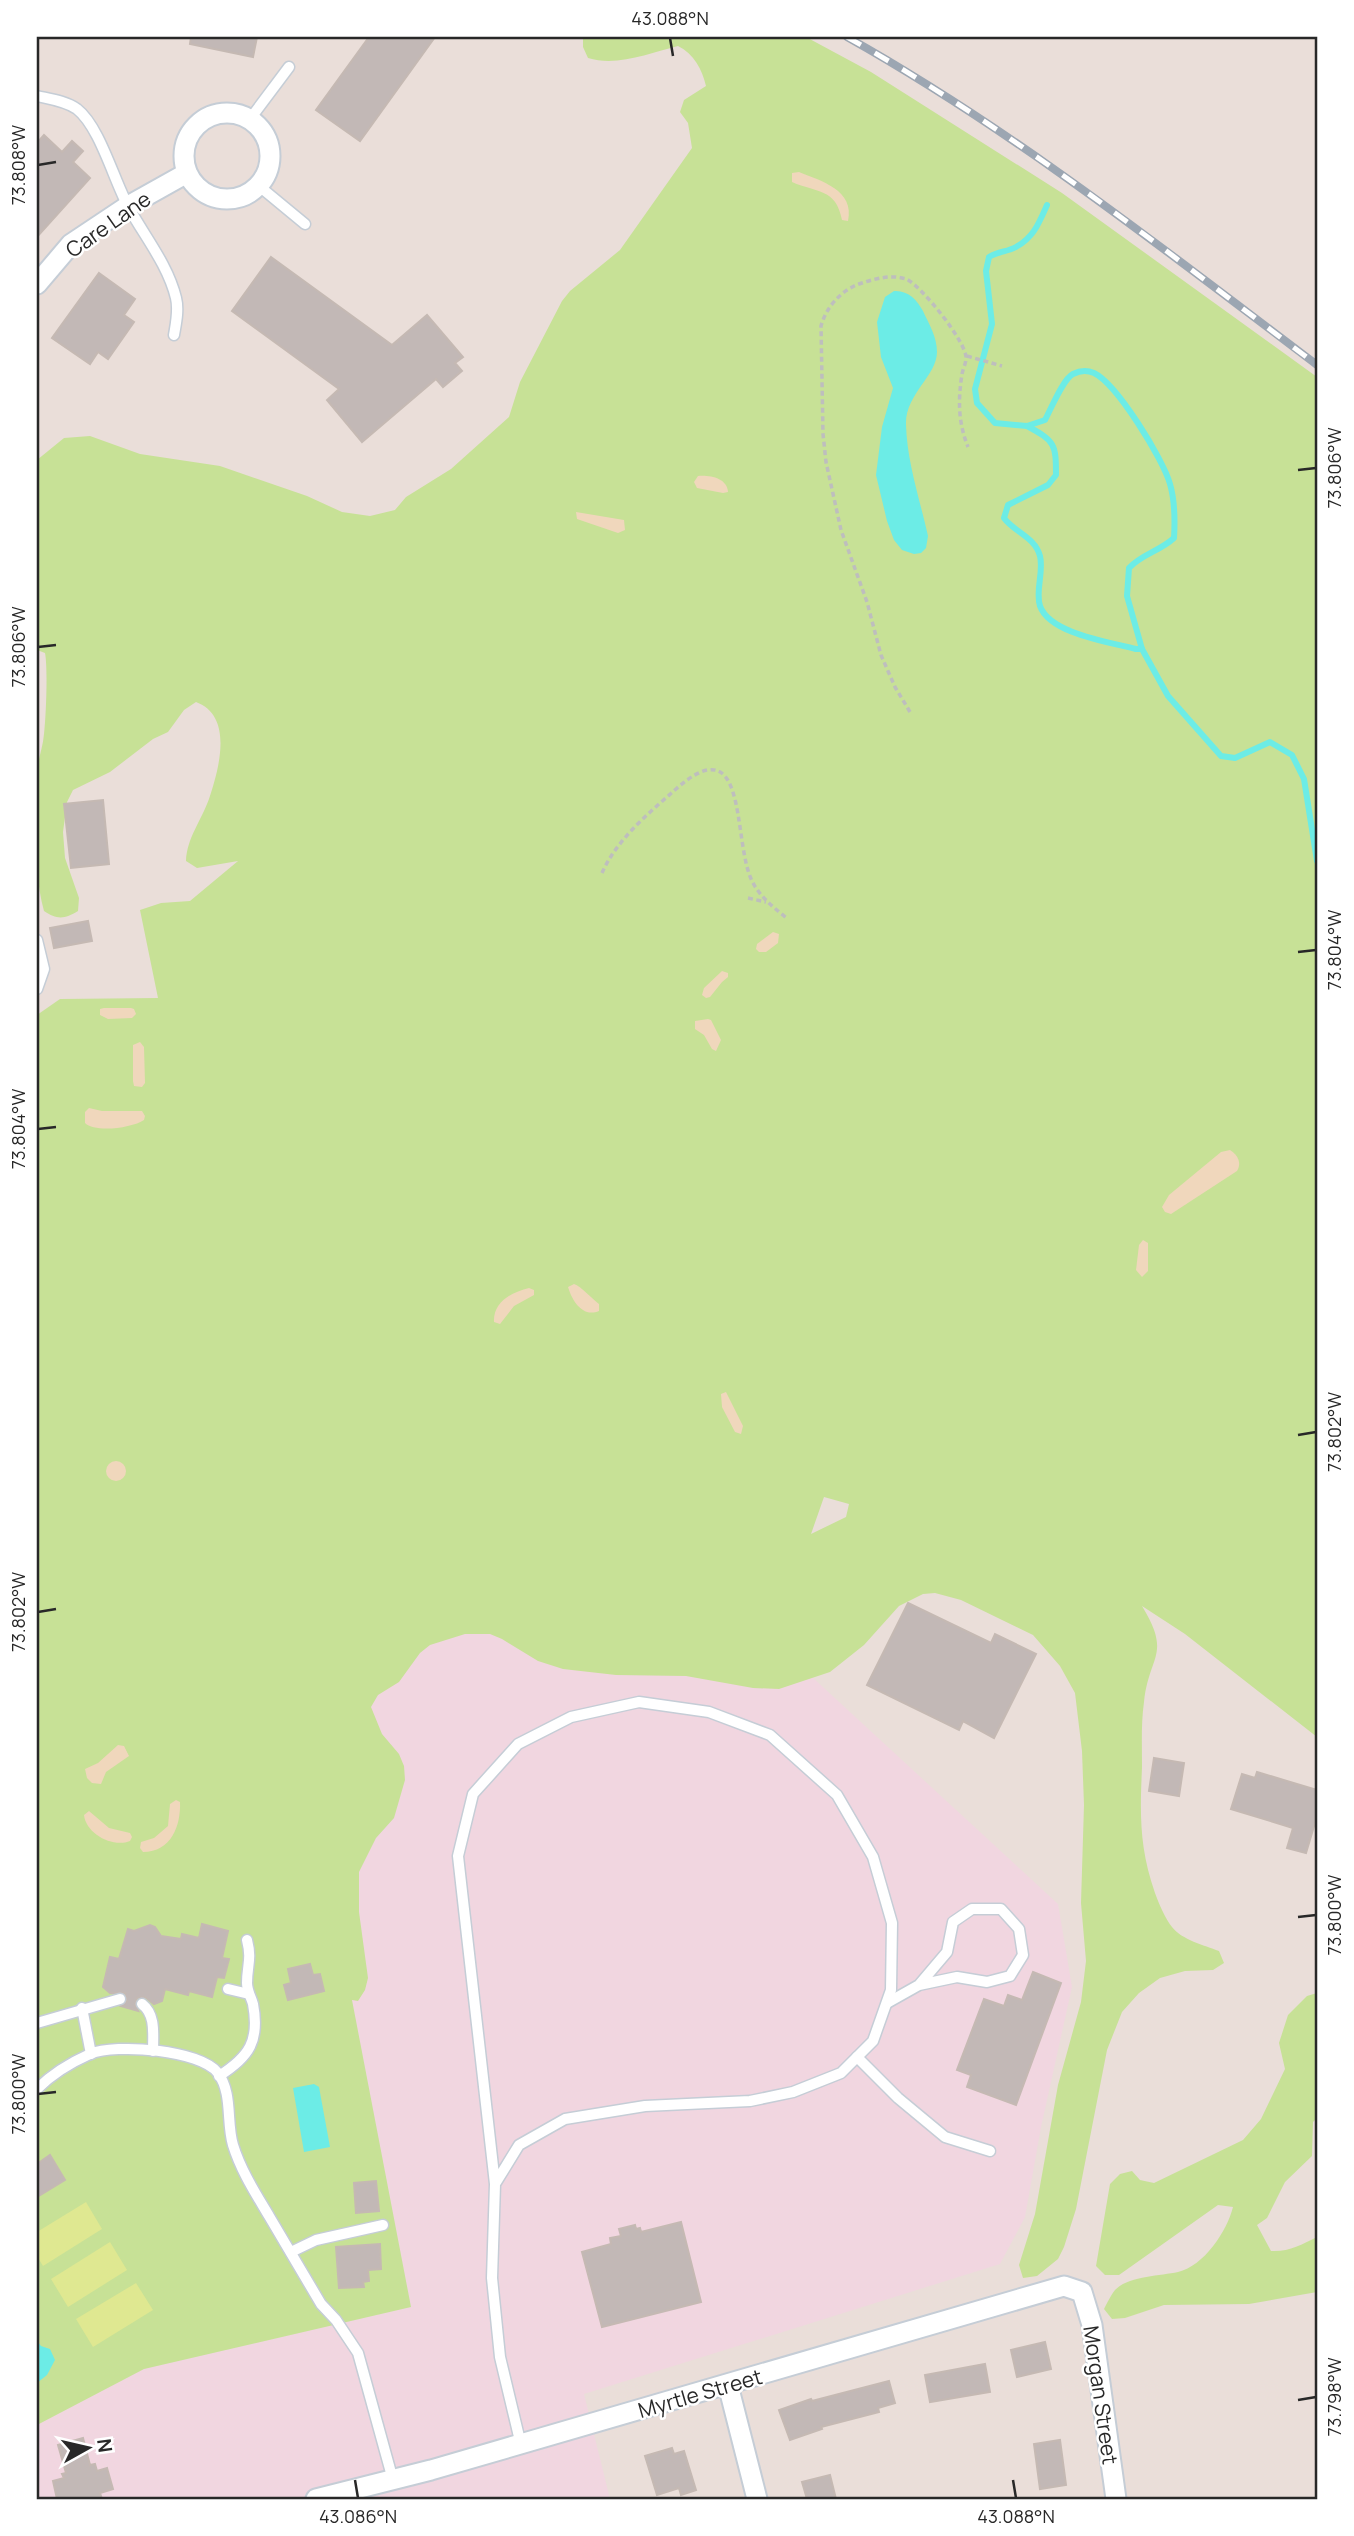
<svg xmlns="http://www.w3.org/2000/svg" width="1354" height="2536" font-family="Manrope,sans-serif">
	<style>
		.medical { fill: #f1d6e0 }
		.green { fill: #c7e196; fill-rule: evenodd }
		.sand { fill: #f0d7bc }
		.pitch { fill: #dfe891 }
		.water { fill: #6cece6 }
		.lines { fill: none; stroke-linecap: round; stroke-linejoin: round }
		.stream { stroke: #6cece6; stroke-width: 6 }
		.building { fill: #c2b8b6; stroke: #c5b9b3; stroke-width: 2 }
		.service-casing { stroke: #c5cdd6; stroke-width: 13 }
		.minor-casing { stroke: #c5cdd6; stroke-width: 23 }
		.path { stroke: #bebebe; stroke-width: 3.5; stroke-dasharray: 5 3.5; stroke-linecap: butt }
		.service { stroke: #fff; stroke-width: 10 }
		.minor { stroke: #fff; stroke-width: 19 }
		.rail-casing { stroke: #9ca6b2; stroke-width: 8 }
		.rail { stroke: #fff; stroke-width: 5; stroke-dasharray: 16; stroke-linecap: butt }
		.ticks { fill: none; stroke: #282828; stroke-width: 2.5 }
		.labels { text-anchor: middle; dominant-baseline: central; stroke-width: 5; stroke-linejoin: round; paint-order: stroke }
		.street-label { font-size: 21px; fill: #282828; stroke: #fff }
		.neatline { fill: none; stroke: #282828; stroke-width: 2.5 }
		.ticks-label { font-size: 18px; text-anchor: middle; fill: #282828 }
	</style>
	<rect width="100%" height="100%" fill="#eaded9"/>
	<path class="medical" d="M387 1617 773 1641 1058 1904 1072 1987 1041 2127 1025 2217 1000 2264 584 2394 610 2499H37V2425L144 2369 411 2307 321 1842Z"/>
	<g class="green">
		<path d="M583 37H806L871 72 1062 193 1317 377V1737L1185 1634 1142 1606C1172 1655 1149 1655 1144 1702 1141 1723 1142 1745 1142 1767 1140 1814 1139 1847 1155 1893 1159 1904 1165 1918 1172 1927 1182 1940 1204 1945 1219 1951L1224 1963 1213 1970 1185 1971 1160 1978 1139 1993 1122 2012 1107 2050 1076 2209 1064 2247 1058 2259 1037 2276 1023 2278 1019 2265 1035 2214 1058 2085 1081 2002 1086 1961 1081 1903 1084 1805 1082 1751 1075 1693 1060 1666 1033 1635 961 1600 935 1593 923 1594 899 1606 864 1645 830 1672 779 1689 753 1688 686 1676 616 1675 563 1669 538 1661 502 1639 490 1634H465L430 1645 420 1653 399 1682 378 1695 371 1707 382 1734 399 1754 404 1766 405 1780 394 1818 376 1838 359 1872V1912L368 1978 365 1990 358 2001 352 2000 411 2307 144 2369 37 2425V1015L60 999 158 998 140 910 161 903 190 901 238 861 197 868 186 861C187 838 201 821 209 799 219 769 234 716 196 702L184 710 168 732 153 739 110 772 73 790 67 802 63 832 65 858 79 898 78 911C65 919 57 920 44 911 33 870 34 814 37 771 38 759 43 747 44 734 46 717 48 668 45 653L37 650V460L64 438 90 436 140 454 220 466 307 496 342 512 370 516 395 510 406 497 451 469 509 417 520 382 562 301 570 291 620 250 692 148 688 123 680 112 684 100 706 86C702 69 694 54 678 46 650 53 617 67 588 58L583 47ZM824 1497 849 1504 846 1517 811 1534Z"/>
		<path d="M1317 1993V2118L1313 2122 1312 2156 1285 2182 1267 2218 1257 2225 1271 2251C1289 2252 1301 2245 1317 2237V2292L1249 2304 1164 2305 1125 2318 1112 2319 1104 2309C1107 2303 1111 2295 1115 2290 1128 2276 1160 2276 1178 2272 1204 2266 1227 2231 1233 2207L1218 2205 1119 2275H1105L1096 2266 1110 2184 1120 2174 1132 2171 1140 2180 1154 2183 1243 2140 1261 2119 1285 2069 1279 2043 1288 2015 1307 1996Z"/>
	</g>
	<g class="sand">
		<path d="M799 172C821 181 855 190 848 221L842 220C836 188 817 193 792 182V173Z"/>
		<path d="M698 476C710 475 727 478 728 492L723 493 697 488 694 482Z"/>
		<path d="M576 512 624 520 625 530 618 533 577 519Z"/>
		<path d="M773 932 779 934 778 943 766 952H759L756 949 757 944Z"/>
		<path d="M722 971 728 973V977L722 982 710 997 706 998 702 995 704 988Z"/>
		<path d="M104 1008H131L134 1009 136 1014 132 1018 108 1019 100 1015V1009Z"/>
		<path d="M708 1019 711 1020 721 1040 716 1051 712 1049 704 1035 695 1029V1021Z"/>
		<path d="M140 1042 144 1047 145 1083 142 1087 134 1086 133 1081V1045Z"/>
		<path d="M89 1108 102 1111H142L145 1116 144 1120C132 1128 95 1133 85 1123V1112Z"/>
		<path d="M1230 1150C1238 1155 1242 1163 1237 1171L1171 1214 1165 1212 1162 1207 1169 1195 1221 1152Z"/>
		<path d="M1143 1240 1148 1243V1271L1142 1277 1136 1270 1139 1245Z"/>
		<path d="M574 1284C581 1286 592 1299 599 1304V1311C582 1318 572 1300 568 1287Z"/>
		<path d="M529 1288 534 1290V1295L514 1306 500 1324 494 1322C493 1302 512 1292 529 1288Z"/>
		<path d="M726 1392 743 1426 741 1434 735 1432 722 1407 721 1394Z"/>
		<circle cx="116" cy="1471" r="10"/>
		<path d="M118 1745 124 1746 129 1756 106 1772 101 1784 92 1783 87 1778 85 1769 98 1763Z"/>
		<path d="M176 1800 180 1802C181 1826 171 1852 143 1852L140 1848 141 1842 154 1838 168 1826 170 1804Z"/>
		<path d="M89 1811 109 1828 130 1833 132 1837 130 1841C113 1848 86 1834 84 1815Z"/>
	</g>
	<g class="pitch">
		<path d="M86 2202 102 2229 43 2266 37 2256V2232Z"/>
		<path d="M110 2242 127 2270 68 2307 51 2279Z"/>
		<path d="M136 2283 153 2310 93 2347 76 2319Z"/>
	</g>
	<g class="water">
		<path d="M894 291C908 290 917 300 923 311 929 324 937 337 937 352 937 376 905 394 906 425 907 462 920 500 928 536L926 548 921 553 914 554 902 550 894 540 887 521 876 475 882 427 893 388 881 357 877 322 885 297Z"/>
		<path d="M314 2084 319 2087 330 2147 304 2152 293 2088Z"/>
		<path d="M37 2341 41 2346 50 2349 55 2360 47 2375 37 2383Z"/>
	</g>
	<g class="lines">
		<g class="stream">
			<path d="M1047 205C1039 223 1034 237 1016 247 1007 252 999 251 989 257L986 271 992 324 975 389 977 403 995 423 1027 426 1045 420C1051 409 1063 379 1073 374 1079 371 1087 370 1094 373 1117 384 1163 459 1170 484 1175 501 1175 521 1174 538 1160 551 1142 554 1129 568L1127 596 1142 649 1168 696 1221 756 1235 758 1270 742 1292 755 1304 779 1317 861"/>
			<path d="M1027 426C1055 441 1056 444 1056 475L1048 485 1008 505 1004 518C1014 532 1035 537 1040 556 1044 572 1035 591 1040 606 1050 634 1110 642 1136 649H1142"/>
		</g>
	</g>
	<g class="building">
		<path d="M191 37H257L253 57 190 44Z"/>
		<path d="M369 37H435L360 141 316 110Z"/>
		<path d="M44 135 62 152 72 141 83 151 73 162 90 178 37 237V143Z"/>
		<path d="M271 257 392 345 427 315 463 357 455 363 462 371 443 387 436 379 362 442 327 400 339 389 232 311Z"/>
		<path d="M99 273 135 299 124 315 134 322 108 359 98 352 90 364 52 338Z"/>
		<path d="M103 800 109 864 71 868 64 804Z"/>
		<path d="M88 921 92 941 54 948 50 928Z"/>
		<path d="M908 1603 991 1643 995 1634 1036 1654 994 1738 963 1721 959 1730 867 1685Z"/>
		<path d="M1154 1758 1184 1763 1179 1796 1149 1791Z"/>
		<path d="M1257 1772 1317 1790V1816L1306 1853 1287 1848 1293 1828 1231 1809 1242 1774 1255 1778Z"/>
		<path d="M202 1924 228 1931 222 1958 229 1959 224 1978 217 1977 212 1997 189 1991 188 1995 165 1989 162 2001 154 2004 145 1997 137 1998 135 2005 138 2011 121 2006 127 2001 125 1993H110L103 1987 110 1957 119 1959 128 1929 134 1931 150 1925 155 1927 161 1936 181 1939 182 1934 199 1938Z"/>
		<path d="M310 1964 313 1975 320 1974 324 1991 288 2000 284 1985 291 1983 288 1969Z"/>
		<path d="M1033 1972 1061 1983 1016 2105 967 2087 971 2075 957 2070 984 1999 1004 2006 1008 1995 1022 2000Z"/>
		<path d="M50 2155 65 2180 37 2197V2164Z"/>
		<path d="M376 2181 379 2211 356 2213 354 2183Z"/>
		<path d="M681 2222 701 2302 602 2327 582 2252 611 2244 610 2238 621 2236 619 2229 635 2225 636 2229 640 2228 641 2232Z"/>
		<path d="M380 2244 381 2269 368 2270 369 2281 363 2282 364 2287 339 2288 336 2247Z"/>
		<path d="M1045 2342 1051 2369 1017 2377 1011 2350Z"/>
		<path d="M985 2364 990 2392 930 2402 925 2375Z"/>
		<path d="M889 2381 895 2403 878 2408 879 2412 821 2427 822 2429 790 2440 779 2410 811 2399 812 2401Z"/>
		<path d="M83 2438 90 2465 95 2464 97 2471 107 2468 113 2489 100 2493 102 2499H57L53 2481 64 2478 62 2474 66 2473 58 2445Z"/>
		<path d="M1060 2440 1066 2485 1040 2489 1034 2444Z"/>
		<path d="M672 2448 674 2454 684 2451 696 2490 681 2495 679 2488 657 2495 645 2456Z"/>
		<path d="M830 2475 836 2499H807L802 2482Z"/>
	</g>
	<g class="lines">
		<defs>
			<g id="service">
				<path d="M37 96C50 99 66 101 77 109 100 127 114 181 129 208 145 237 168 265 176 298 179 310 176 323 174 335"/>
				<path d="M250 119 289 67"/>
				<path d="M259 186 305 224"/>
				<path d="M37 940 44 969 37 989"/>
				<path d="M228 1989 249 1994"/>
				<path d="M887 2003 919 1985 957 1977 987 1982 1010 1976 1023 1955 1019 1929 1001 1909H972L953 1922 947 1952 919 1985"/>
				<path d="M142 2004C156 2015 153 2034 153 2051"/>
				<path d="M82 2008 91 2054"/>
				<path d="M37 2023 120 1999"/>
				<path d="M857 2057 898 2098 945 2137 990 2151"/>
				<path d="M219 2076C249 2057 260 2041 253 2004 251 1997 247 1991 247 1983 247 1965 252 1960 247 1940"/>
				<path d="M37 2089C51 2075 72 2062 90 2054 116 2043 201 2050 218 2073 233 2094 226 2122 233 2145 241 2171 256 2194 269 2216 287 2246 304 2275 321 2304L336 2320 358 2353 393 2480"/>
				<path d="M495 2184 458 1856 473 1794 518 1744 571 1717 639 1702 709 1712 770 1735 837 1795 873 1857 892 1923 891 1990 873 2041 841 2073 793 2092 750 2101 645 2106 565 2119 519 2145 495 2184 492 2278 500 2357 521 2445"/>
				<path d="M291 2252 316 2240 383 2225"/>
			</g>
			<g id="minor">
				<circle cx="227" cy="156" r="43"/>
				<path d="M37 284 71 244 128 206 187 173"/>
				<path d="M728 2385 757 2499"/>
				<path d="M316 2499 431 2470 1064 2286 1082 2292 1092 2325 1116 2499"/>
			</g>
		</defs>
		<use href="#service" class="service-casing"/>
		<use href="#minor" class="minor-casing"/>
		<g class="path">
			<path d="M967 356 1002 366"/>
			<path d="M910 712 895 687 881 655 867 602 841 530 826 462 823 434 821 326C826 308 840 291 859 284 874 279 890 274 906 279 921 285 967 343 966 358 966 363 963 369 962 374 958 400 958 422 968 447"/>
			<path d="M602 873C617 839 649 813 676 789 749 724 732 840 752 881 760 897 774 908 788 919"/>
			<path d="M748 898 766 902"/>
		</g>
		<use href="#service" class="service"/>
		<use href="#minor" class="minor"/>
		<defs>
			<path id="rail" d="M847 37C1013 130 1165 250 1317 365"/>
		</defs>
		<use href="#rail" class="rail-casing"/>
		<use href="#rail" class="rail"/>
	</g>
	<path class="ticks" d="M670 38 673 56M38 165 56 162M1298 470 1316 468M38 647 56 645M1298 952 1316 950M38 1129 56 1127M1298 1435 1316 1432M38 1612 56 1609M1298 1917 1316 1915M38 2094 56 2092M1298 2400 1316 2397M355 2480 358 2498M1013 2480 1016 2498"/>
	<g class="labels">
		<g class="street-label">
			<text transform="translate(108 224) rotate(-35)">Care Lane</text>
			<text transform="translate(700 2393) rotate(-16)">Myrtle Street</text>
			<text transform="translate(1101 2395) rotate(82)">Morgan Street</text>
		</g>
	</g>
	<rect width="1354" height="2536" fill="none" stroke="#ffffff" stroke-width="77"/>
	<g transform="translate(88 2448) rotate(82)" stroke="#ffffff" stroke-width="5" paint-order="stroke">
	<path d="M0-5L12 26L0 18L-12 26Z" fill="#282828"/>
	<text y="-10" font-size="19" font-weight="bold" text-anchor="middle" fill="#282828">N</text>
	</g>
	<rect x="38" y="38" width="1278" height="2460" class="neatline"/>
	<g class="ticks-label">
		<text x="670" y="25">43.088°N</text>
		<text transform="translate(19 165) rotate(-90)" y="6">73.808°W</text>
		<text transform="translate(1335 468) rotate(-90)" y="6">73.806°W</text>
		<text transform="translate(19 647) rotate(-90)" y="6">73.806°W</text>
		<text transform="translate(1335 950) rotate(-90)" y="6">73.804°W</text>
		<text transform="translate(19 1129) rotate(-90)" y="6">73.804°W</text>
		<text transform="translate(1335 1432) rotate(-90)" y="6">73.802°W</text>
		<text transform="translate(19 1612) rotate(-90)" y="6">73.802°W</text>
		<text transform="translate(1335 1915) rotate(-90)" y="6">73.800°W</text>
		<text transform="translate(19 2094) rotate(-90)" y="6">73.800°W</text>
		<text transform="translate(1335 2397) rotate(-90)" y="6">73.798°W</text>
		<text x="358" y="2523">43.086°N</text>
		<text x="1016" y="2523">43.088°N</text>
	</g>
</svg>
